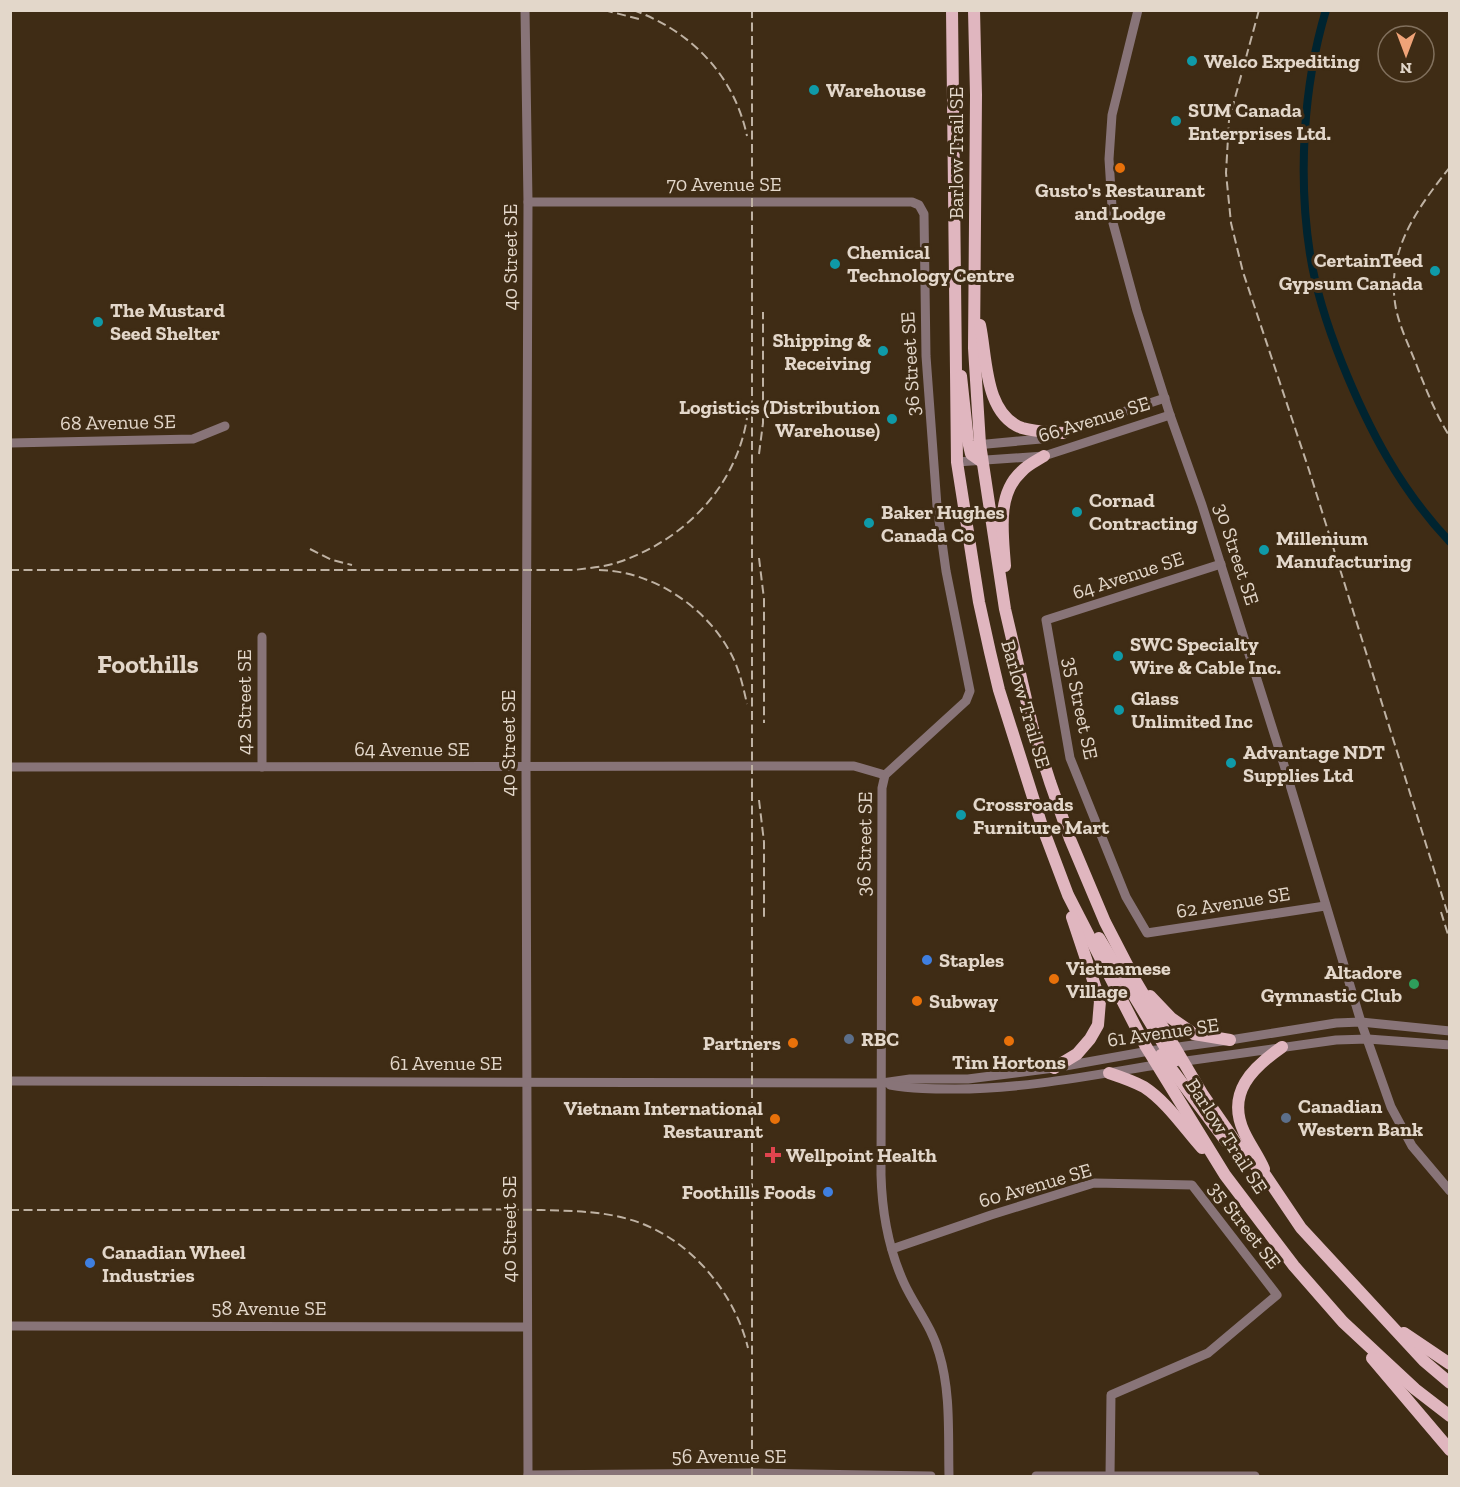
<svg xmlns="http://www.w3.org/2000/svg" width="1460" height="1487" font-family="'Zilla Slab',serif">
	<style>
		.lines { fill: none; stroke-linecap: round; stroke-linejoin: round }
		.canal { stroke: #002430; stroke-width: 8 }
		.minor { stroke: #887478; stroke-width: 9 }
		.major { stroke: #e0b6bf; stroke-width: 12 }
		.rail { stroke: #bfb2a3; stroke-width: 2; stroke-dasharray: 9 4.5; stroke-linecap: butt }
		.culture-dot { fill: #0f9aa8; stroke: #3f2c15; stroke-width: 2 }
		.food-dot { fill: #e8710a; stroke: #3f2c15; stroke-width: 2 }
		.shop-dot { fill: #3f7fe0; stroke: #3f2c15; stroke-width: 2 }
		.leisure-dot { fill: #2e9e5b; stroke: #3f2c15; stroke-width: 2 }
		.service-dot { fill: #5c6f8a; stroke: #3f2c15; stroke-width: 2 }
		.health-dot { fill: #e0444e; stroke: #3f2c15; stroke-width: 2 }
		.labels { text-anchor: middle; dominant-baseline: central; stroke-width: 6; stroke-linejoin: round; paint-order: stroke }
		.poi-label { font-size: 20px; font-weight: bold; fill: #e3d7ca; stroke: #3f2c15; text-anchor: start }
		.street-label { font-size: 20px; fill: #e3d7ca; stroke: #3f2c15 }
		.district-label { font-size: 26px; font-weight: bold; fill: #e3d7ca; stroke: #3f2c15 }
	</style>
	<rect width="100%" height="100%" fill="#3f2c15"/>
	<g class="lines">
		<path class="canal" d="M1326 10C1303 86 1298 177 1310 254 1316 292 1328 328 1342 363 1369 430 1400 489 1450 542"/>
		<g class="minor">
			<path d="M525 10 528 202 526 767 528 1476"/>
			<path d="M1138 10 1112 115 1109 159 1113 223 1137 311 1170 415 1202 505 1284 765 1361 1022 1391 1107 1412 1146 1450 1191"/>
			<path d="M528 202H912L919 205 924 214 926 356 937 506 946 571 970 691 966 701 885 775 882 788 881 1175C882 1213 888 1248 904 1283 915 1307 932 1327 939 1353 951 1392 948 1435 949 1476"/>
			<path d="M10 443 193 439 225 426"/>
			<path d="M976 445 1041 439 1165 398"/>
			<path d="M957 462 1044 456 1170 415"/>
			<path d="M1221 564 1046 620 1070 758 1126 897 1147 933 1325 906"/>
			<path d="M10 767 854 766 885 775"/>
			<path d="M262 767V637"/>
			<path d="M1179 1062 1336 1040 1368 1039 1450 1045"/>
			<path d="M10 1081 882 1083 910 1079H968L1054 1068 1149 1051 1230 1040 1336 1023 1361 1022 1450 1031"/>
			<path d="M890 1085C912 1089 933 1089 955 1089 1025 1089 1093 1075 1162 1064"/>
			<path d="M892 1249 991 1215 1094 1183 1192 1185 1277 1295 1208 1353 1111 1395 1110 1476"/>
			<path d="M10 1326 527 1327"/>
			<path d="M528 1475 752 1473 931 1476"/>
			<path d="M1036 1476H1255"/>
		</g>
		<g class="major">
			<path d="M952 10 957 462 979 602 990 652 999 690 1042 826 1068 895 1145 1045 1225 1175 1294 1266 1343 1322 1415 1389 1450 1416"/>
			<path d="M974 10 976 95 974 348 980 444 1005 609 1033 729 1050 782 1070 839 1105 922 1135 980 1203 1095 1244 1154 1266 1176 1301 1228 1424 1361 1450 1383"/>
			<path d="M980 325C987 357 984 414 1022 428 1035 432 1050 432 1063 433"/>
			<path d="M961 376 968 441 971 454 981 461"/>
			<path d="M1005 566C1003 535 996 495 1021 472 1027 465 1036 461 1044 456"/>
			<path d="M1099 938 1162 1042 1172 1059 1176 1060"/>
			<path d="M1150 996 1171 1018 1194 1034 1230 1040"/>
			<path d="M1161 1055 1228 1144"/>
			<path d="M1054 1068 1077 1054 1090 1039 1098 1025 1100 1001 1072 917"/>
			<path d="M1109 1073C1121 1077 1133 1081 1144 1087 1167 1102 1184 1128 1202 1148"/>
			<path d="M1264 1169C1259 1157 1250 1145 1244 1132 1226 1093 1252 1068 1282 1047"/>
			<path d="M1404 1333 1450 1364"/>
			<path d="M1372 1358 1450 1450"/>
		</g>
		<g class="rail">
			<path d="M604 10 639 19"/>
			<path d="M633 10C691 31 734 75 747 136"/>
			<path d="M1259 10 1229 120 1226 173 1231 223 1243 272 1309 470 1450 921"/>
			<path d="M412 11 446 10"/>
			<path d="M1450 167C1417 209 1385 251 1396 309 1400 327 1408 344 1415 361 1425 387 1435 413 1450 437"/>
			<path d="M759 454 763 423V312"/>
			<path d="M310 549 332 560 352 565"/>
			<path d="M759 558 764 599V723"/>
			<path d="M10 570H574C589 568 605 567 619 562 684 540 736 487 747 418"/>
			<path d="M599 570C652 571 705 606 730 652 739 668 743 686 747 704"/>
			<path d="M759 800 764 842V917"/>
			<path d="M1441 912 1450 941"/>
			<path d="M10 1210C148 1210 286 1210 423 1210 462 1210 502 1209 541 1210 576 1211 610 1211 643 1224 695 1245 735 1295 748 1348"/>
			<path d="M752 1476V10"/>
		</g>
	</g>
	<g class="culture-dot">
		<circle cx="1192" cy="61" r="6"/>
		<circle cx="814" cy="90" r="6"/>
		<circle cx="1176" cy="121" r="6"/>
		<circle cx="835" cy="264" r="6"/>
		<circle cx="1435" cy="271" r="6"/>
		<circle cx="98" cy="322" r="6"/>
		<circle cx="883" cy="351" r="6"/>
		<circle cx="892" cy="419" r="6"/>
		<circle cx="1077" cy="512" r="6"/>
		<circle cx="869" cy="523" r="6"/>
		<circle cx="1264" cy="550" r="6"/>
		<circle cx="1118" cy="656" r="6"/>
		<circle cx="1119" cy="710" r="6"/>
		<circle cx="1231" cy="763" r="6"/>
		<circle cx="961" cy="815" r="6"/>
	</g>
	<g class="food-dot">
		<circle cx="1120" cy="168" r="6"/>
		<circle cx="1054" cy="979" r="6"/>
		<circle cx="917" cy="1001" r="6"/>
		<circle cx="1009" cy="1041" r="6"/>
		<circle cx="793" cy="1043" r="6"/>
		<circle cx="775" cy="1119" r="6"/>
	</g>
	<g class="shop-dot">
		<circle cx="927" cy="960" r="6"/>
		<circle cx="828" cy="1192" r="6"/>
		<circle cx="90" cy="1263" r="6"/>
	</g>
	<circle class="leisure-dot" cx="1414" cy="984" r="6"/>
	<g class="service-dot">
		<circle cx="849" cy="1039" r="6"/>
		<circle cx="1286" cy="1118" r="6"/>
	</g>
	<path class="health-dot" d="M770 1146h6v6h6v6h-6v6h-6v-6h-6v-6h6z"/>
	<g class="labels">
		<g class="poi-label">
			<text x="1204" y="61">Welco Expediting</text>
			<text x="826" y="90">Warehouse</text>
			<text x="1188" y="110">SUM Canada<tspan x="1188" dy="23">Enterprises Ltd.</tspan></text>
			<text x="1120" y="190" text-anchor="middle">Gusto's Restaurant<tspan x="1120" dy="23">and Lodge</tspan></text>
			<text x="847" y="252">Chemical<tspan x="847" dy="23">Technology Centre</tspan></text>
			<text x="1423" y="260" text-anchor="end">CertainTeed<tspan x="1423" dy="23">Gypsum Canada</tspan></text>
			<text x="110" y="310">The Mustard<tspan x="110" dy="23">Seed Shelter</tspan></text>
			<text x="871" y="340" text-anchor="end">Shipping &amp;<tspan x="871" dy="23">Receiving</tspan></text>
			<text x="880" y="407" text-anchor="end">Logistics (Distribution<tspan x="880" dy="23">Warehouse)</tspan></text>
			<text x="1089" y="500">Cornad<tspan x="1089" dy="23">Contracting</tspan></text>
			<text x="881" y="512">Baker Hughes<tspan x="881" dy="23">Canada Co</tspan></text>
			<text x="1276" y="538">Millenium<tspan x="1276" dy="23">Manufacturing</tspan></text>
			<text x="1130" y="644">SWC Specialty<tspan x="1130" dy="23">Wire &amp; Cable Inc.</tspan></text>
			<text x="1131" y="698">Glass<tspan x="1131" dy="23">Unlimited Inc</tspan></text>
			<text x="1243" y="752">Advantage NDT<tspan x="1243" dy="23">Supplies Ltd</tspan></text>
			<text x="973" y="804">Crossroads<tspan x="973" dy="23">Furniture Mart</tspan></text>
			<text x="939" y="960">Staples</text>
			<text x="1066" y="968">Vietnamese<tspan x="1066" dy="23">Village</tspan></text>
			<text x="1402" y="972" text-anchor="end">Altadore<tspan x="1402" dy="23">Gymnastic Club</tspan></text>
			<text x="929" y="1001">Subway</text>
			<text x="861" y="1039">RBC</text>
			<text x="781" y="1043" text-anchor="end">Partners</text>
			<text x="1009" y="1062" text-anchor="middle">Tim Hortons</text>
			<text x="1298" y="1106">Canadian<tspan x="1298" dy="23">Western Bank</tspan></text>
			<text x="763" y="1108" text-anchor="end">Vietnam International<tspan x="763" dy="23">Restaurant</tspan></text>
			<text x="786" y="1155">Wellpoint Health</text>
			<text x="816" y="1192" text-anchor="end">Foothills Foods</text>
			<text x="102" y="1252">Canadian Wheel<tspan x="102" dy="23">Industries</tspan></text>
		</g>
		<g class="street-label">
			<text transform="translate(956 153) rotate(-90)">Barlow Trail SE</text>
			<text x="724" y="184">70 Avenue SE</text>
			<text transform="translate(510 257) rotate(-90)">40 Street SE</text>
			<text transform="translate(910 364) rotate(-93)">36 Street SE</text>
			<text transform="translate(1094 419) rotate(-17)">66 Avenue SE</text>
			<text transform="translate(118 422) rotate(-1)">68 Avenue SE</text>
			<text transform="translate(1237 554) rotate(72)">30 Street SE</text>
			<text transform="translate(1128 575) rotate(-18)">64 Avenue SE</text>
			<text transform="translate(244 702) rotate(-90)">42 Street SE</text>
			<text transform="translate(1026 704) rotate(74)">Barlow Trail SE</text>
			<text transform="translate(1081 708) rotate(78)">35 Street SE</text>
			<text transform="translate(508 743) rotate(-90)">40 Street SE</text>
			<text x="412" y="749">64 Avenue SE</text>
			<text transform="translate(864 844) rotate(-89)">36 Street SE</text>
			<text transform="translate(1233 902) rotate(-9)">62 Avenue SE</text>
			<text transform="translate(1163 1032) rotate(-8)">61 Avenue SE</text>
			<text x="446" y="1063">61 Avenue SE</text>
			<text transform="translate(1227 1136) rotate(57)">Barlow Trail SE</text>
			<text transform="translate(1035 1185) rotate(-16)">60 Avenue SE</text>
			<text transform="translate(1245 1225) rotate(52)">35 Street SE</text>
			<text transform="translate(509 1229) rotate(-90)">40 Street SE</text>
			<text x="269" y="1308">58 Avenue SE</text>
			<text x="729" y="1456">56 Avenue SE</text>
		</g>
		<g class="district-label">
			<text x="148" y="664">Foothills</text>
		</g>
	</g>
	<rect width="1460" height="1487" fill="none" stroke="#e3d7ca" stroke-width="24"/>
	<g transform="translate(1406 54) rotate(180)"><circle r="28" fill="#3f2c15" stroke="#81705d" stroke-width="1.5"/>
	<path d="M0-4.5L10 22L0 15L-10 22Z" fill="#efa378"/>
	<text y="-9" font-size="16" font-weight="bold" text-anchor="middle" fill="#e3d7ca">N</text>
	</g>
</svg>
